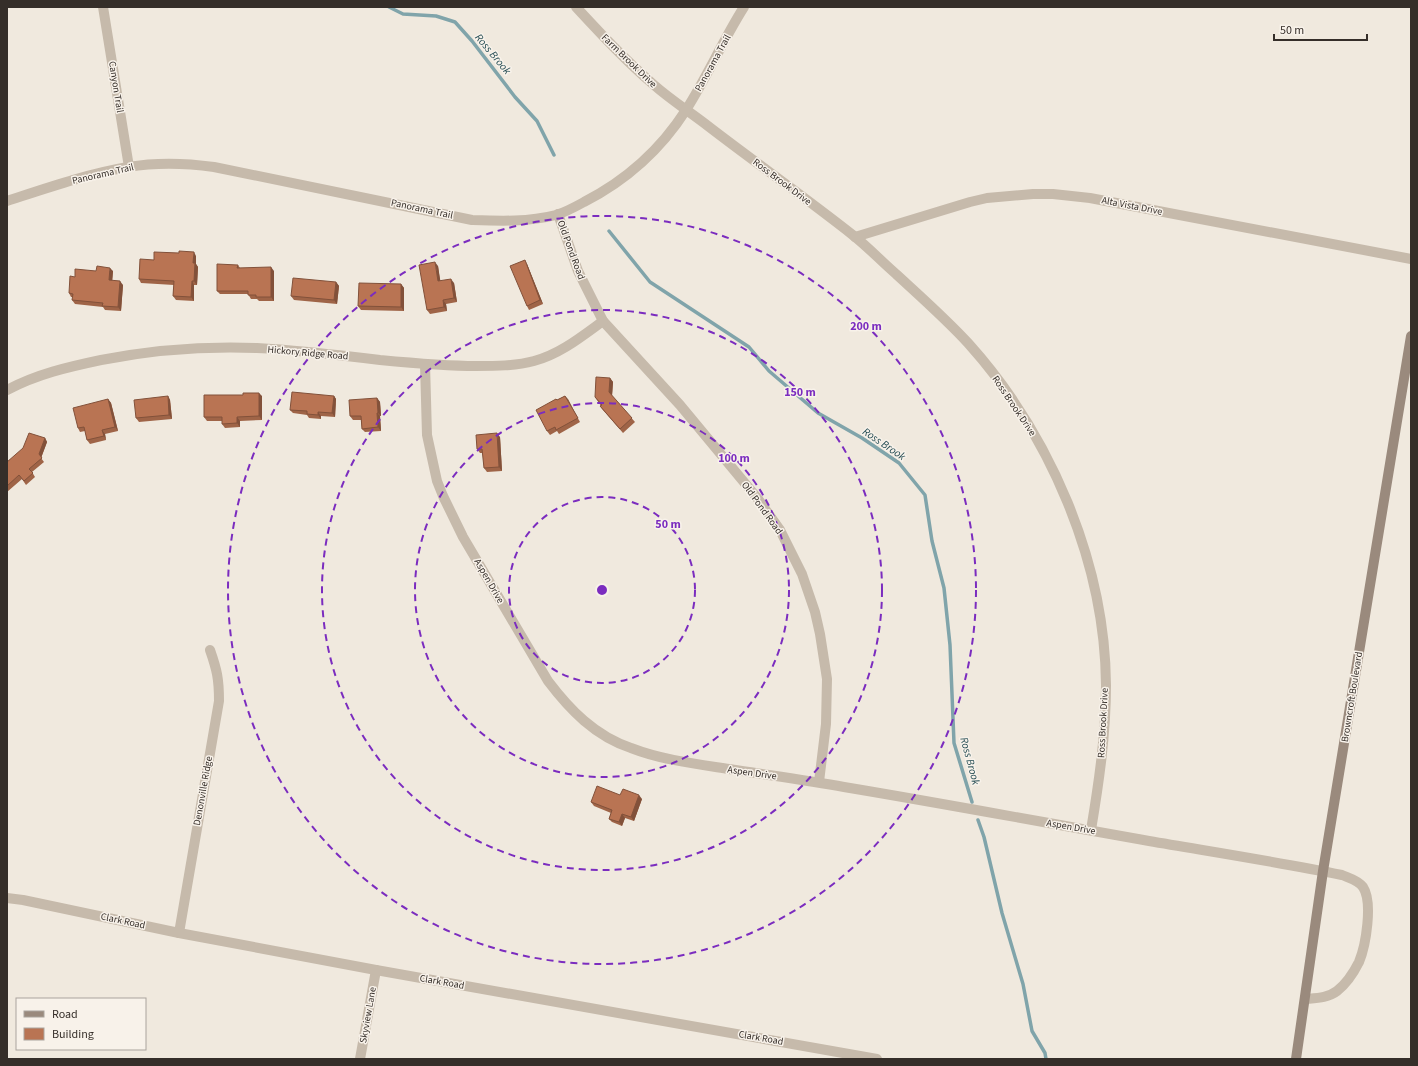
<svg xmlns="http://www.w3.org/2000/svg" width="1418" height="1066" font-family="'Source Sans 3',sans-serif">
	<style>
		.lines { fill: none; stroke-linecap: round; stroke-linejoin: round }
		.stream { stroke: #80a4aa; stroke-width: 3.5 }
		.minor { stroke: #c6baab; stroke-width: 10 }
		.tertiary { stroke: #c6baab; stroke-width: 10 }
		.secondary { stroke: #9a8a7d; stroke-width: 10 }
		.wall { fill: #9f6447 }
		.shaded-wall { fill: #82513a }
		.building { fill: #b97453; stroke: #82513a }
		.ring { fill: none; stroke: #7b2cbf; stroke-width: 2; stroke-dasharray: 7 5 }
		.labels { text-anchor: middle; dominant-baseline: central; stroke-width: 3; stroke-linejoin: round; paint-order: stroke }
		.street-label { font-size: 10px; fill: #352e29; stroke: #f8f2ea }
		.water-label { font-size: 11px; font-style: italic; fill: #234b52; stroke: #f8f2ea }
		.centre { fill: #7b2cbf; stroke: #f8f2ea; stroke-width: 2 }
		.ring-label { font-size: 12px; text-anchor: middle; font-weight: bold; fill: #7b2cbf; stroke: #f8f2ea; stroke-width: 3; stroke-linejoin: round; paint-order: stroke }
	</style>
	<rect width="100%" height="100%" fill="#f0e9de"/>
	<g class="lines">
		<g class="stream">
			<path d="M389 7 403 14 436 16 455 22 472 41 515 97 537 121 554 155"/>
			<path d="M609 231 650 282 749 347 769 371 818 413 862 438 899 463 925 495 932 541 944 588 950 645 954 743 972 802"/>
			<path d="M978 820 984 837 1002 913 1023 984 1032 1031 1045 1053 1046 1059"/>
		</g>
		<g class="minor">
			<path d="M103 7 129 167"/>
			<path d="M576 7C601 34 626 61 654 85 671 100 690 112 708 126 756 163 806 198 854 236 869 248 882 262 896 274 921 297 946 319 968 343 1050 434 1105 562 1106 685 1106 734 1099 782 1091 830"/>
			<path d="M7 201C47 188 87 174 128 167 157 162 186 163 214 167L472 220C501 221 528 222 556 215 566 212 575 207 584 202 625 181 661 149 686 110 707 77 723 40 744 7"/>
			<path d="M558 214 578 271 603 321 680 405 758 499 780 530 802 574 815 612 820 634 827 679 826 724 819 782"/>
			<path d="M855 237 970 202 987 198 1033 194H1053L1090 198 1411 259"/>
			<path d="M425 364 427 435 437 481 443 496 463 537 548 681C570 710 595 736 631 748 662 760 696 764 729 769 767 775 806 780 844 787 946 804 1047 823 1149 841 1213 852 1278 862 1342 875 1349 878 1358 880 1363 887 1373 902 1366 945 1359 962 1354 972 1346 984 1337 991 1328 998 1316 998 1305 999"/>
			<path d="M7 390C37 374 68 367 101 360 152 350 205 346 257 348 298 350 339 355 380 360 412 363 444 366 476 366 495 366 515 366 534 361 560 354 581 337 603 321"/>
			<path d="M179 933 219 701C219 679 217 670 210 650"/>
			<path d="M360 1059 376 970"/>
		</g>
		<path class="tertiary" d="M7 898 23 900 179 933 376 970 877 1059"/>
		<path class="secondary" d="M1296 1059 1323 871 1411 336"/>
	</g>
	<g class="wall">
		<path d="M196 256V264L198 267 197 285H194V301L176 300 173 296 174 285 141 283 139 279Z"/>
		<path d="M527 264 543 304 529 310 527 306Z"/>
		<path d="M238 265 240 268 274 271V301H259L257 299H251L248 294H220L217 291Z"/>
		<path d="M438 266 440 281 454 283 457 302 446 304 447 311 430 314 427 310Z"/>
		<path d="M96 271H113L112 281 123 285 121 311 105 310 103 307 75 304 72 300 73 297H71L69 293Z"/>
		<path d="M336 282 339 286 337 304 294 300 291 296Z"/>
		<path d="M401 284 404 288V311L361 310 358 306Z"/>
		<path d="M610 378 613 382 612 396 635 422 623 433 603 410 600 406H601L595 397Z"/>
		<path d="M168 396 170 400 172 419 139 422 136 418Z"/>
		<path d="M262 396V420L240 421V427L225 428 222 424V421H207L204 417Z"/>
		<path d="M334 396 336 399 335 417 321 416V419L309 418 307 415 293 413 290 410Z"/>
		<path d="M565 396 580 422 559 434 557 431 550 435 547 431 557 400Z"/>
		<path d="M377 398 380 402 381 416H380L381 431 365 432 362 429 361 420H353L350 416Z"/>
		<path d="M108 399 111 403 118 431 105 434 106 440 90 444 87 440 85 431 80 432 78 428Z"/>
		<path d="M500 437 502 471 487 472 484 468 483 453H480L477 449Z"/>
		<path d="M45 438 47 442 41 458 44 462 32 472 35 477 26 485 22 479 7 492V462Z"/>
		<path d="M620 795 642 799 634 821 625 818 622 826 612 822 609 819 611 813 594 806 591 802Z"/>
	</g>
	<g class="shaded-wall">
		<path d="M194 252 196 256V264L198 267 197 285 194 281 193 263Z"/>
		<path d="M525 260 527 264 543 304 540 300Z"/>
		<path d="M435 262 438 266 441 285 438 281Z"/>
		<path d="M271 267 274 271V301L271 297Z"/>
		<path d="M110 268 113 271 112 284 109 280Z"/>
		<path d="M451 279 454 283 457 302 454 298Z"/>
		<path d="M120 281 123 285 121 311 118 307Z"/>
		<path d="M192 281 194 285V301L191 297Z"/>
		<path d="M336 282 339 286 337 304 334 300Z"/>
		<path d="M401 284 404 288V311L401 307Z"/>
		<path d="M443 300 446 304 447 311 444 307Z"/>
		<path d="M610 378 613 382 612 396 609 392Z"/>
		<path d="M259 393 262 396V420L259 416Z"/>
		<path d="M168 396 170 400 172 419 169 415Z"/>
		<path d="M334 396 336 399 335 417 332 413Z"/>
		<path d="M565 396 568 399 580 422 578 418Z"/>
		<path d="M377 398 380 402 381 416 378 413Z"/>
		<path d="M108 399 111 403 118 431 115 427Z"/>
		<path d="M318 412 321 416V419L318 415Z"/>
		<path d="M377 413 380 416 381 431 378 427Z"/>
		<path d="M237 417 240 421V427L237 423Z"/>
		<path d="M102 430 105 434 106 440 104 436Z"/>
		<path d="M497 433 500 437 502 471 499 467Z"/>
		<path d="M45 438 47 442 41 458 39 454Z"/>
		<path d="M639 795 642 799 634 821 631 817Z"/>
		<path d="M622 814 625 818 622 826 619 822Z"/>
	</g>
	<g class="building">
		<path d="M179 251 194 252 193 263H195L194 281H192L191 297 173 296 174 281 139 279 140 259 154 260V252L179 253Z"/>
		<path d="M525 260 540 300 527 306 510 266Z"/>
		<path d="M435 262 438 281 451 279 454 298 443 300 444 307 427 310 419 265Z"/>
		<path d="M217 264 238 265 237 268 271 267V297H256V295H248V291H217Z"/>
		<path d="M97 266 110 268 109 280 120 281 118 307 102 306 103 303 72 300 73 294 69 293 70 276 75 277V269L96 271Z"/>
		<path d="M293 278 336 282 334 300 291 296Z"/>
		<path d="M359 283 401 284V307L358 306Z"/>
		<path d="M596 377 610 378 609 392 632 418 620 429 600 406 602 405 595 397Z"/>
		<path d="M292 392 334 396 332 413 318 412V415L307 414V411L290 410Z"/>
		<path d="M243 393H259V416L237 417V423L222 424V417H204V395H243Z"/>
		<path d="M168 396 169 415 136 418 134 400Z"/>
		<path d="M565 396 578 418 556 430 555 427 547 431 536 410 556 399 557 400Z"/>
		<path d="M377 398 378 413H377L378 427 362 429 361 416H350L349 400Z"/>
		<path d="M108 399 115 427 102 430 104 436 87 440 84 427 78 428 73 408Z"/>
		<path d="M29 433 45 438 39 454 42 458 29 469 33 473 24 481 19 475 7 486V462L23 448Z"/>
		<path d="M497 433 499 467 484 468 482 449H477L476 435Z"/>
		<path d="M597 786 620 795 623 789 639 795 631 817 622 814 619 822 609 819 612 810 591 802Z"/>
	</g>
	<g class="ring">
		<circle cx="602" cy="590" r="93"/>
		<circle cx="602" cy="590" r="187"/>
		<circle cx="602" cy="590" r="280"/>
		<circle cx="602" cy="590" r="374"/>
	</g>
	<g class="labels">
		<g class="street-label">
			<text transform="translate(629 61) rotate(44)">Farm Brook Drive</text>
			<text transform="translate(713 63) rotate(-61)">Panorama Trail</text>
			<text transform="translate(116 87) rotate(81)">Canyon Trail</text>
			<text transform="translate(103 174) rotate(-13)">Panorama Trail</text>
			<text transform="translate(782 182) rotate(37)">Ross Brook Drive</text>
			<text transform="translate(1132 206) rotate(11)">Alta Vista Drive</text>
			<text transform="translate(422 209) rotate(12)">Panorama Trail</text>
			<text transform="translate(571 250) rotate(70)">Old Pond Road</text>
			<text transform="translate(308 353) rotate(5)">Hickory Ridge Road</text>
			<text transform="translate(1014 406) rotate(56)">Ross Brook Drive</text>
			<text transform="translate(762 508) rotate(54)">Old Pond Road</text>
			<text transform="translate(489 581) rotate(60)">Aspen Drive</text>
			<text transform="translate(1352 697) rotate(-81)">Browncroft Boulevard</text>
			<text transform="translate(1103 723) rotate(-87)">Ross Brook Drive</text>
			<text transform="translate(752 773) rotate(8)">Aspen Drive</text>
			<text transform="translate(203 791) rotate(-80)">Denonville Ridge</text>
			<text transform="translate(1071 827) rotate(10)">Aspen Drive</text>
			<text transform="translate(123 921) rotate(12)">Clark Road</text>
			<text transform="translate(442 982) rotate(10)">Clark Road</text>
			<text transform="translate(368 1015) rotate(-80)">Skyview Lane</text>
			<text transform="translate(761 1038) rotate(10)">Clark Road</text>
		</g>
		<g class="water-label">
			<text transform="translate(493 54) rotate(50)">Ross Brook</text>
			<text transform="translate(884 444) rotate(34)">Ross Brook</text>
			<text transform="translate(970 761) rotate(75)">Ross Brook</text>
		</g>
	</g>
	<circle cx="602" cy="590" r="6" class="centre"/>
	<g class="ring-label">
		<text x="866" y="330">200 m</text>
		<text x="800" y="396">150 m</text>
		<text x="734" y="462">100 m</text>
		<text x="668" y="528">50 m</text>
	</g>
	<rect width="1418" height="1066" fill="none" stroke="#352e29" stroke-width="16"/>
	<rect x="16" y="998" width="130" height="52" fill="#f8f2ea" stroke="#aaa49d"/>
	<rect x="24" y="1011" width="20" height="6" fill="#9a8a7d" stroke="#aaa49d"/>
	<text x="52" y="1018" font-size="12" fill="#352e29">Road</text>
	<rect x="24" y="1028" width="20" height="12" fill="#b97453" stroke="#aaa49d"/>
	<text x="52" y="1038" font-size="12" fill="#352e29">Building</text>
	<path d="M1274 34v6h93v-6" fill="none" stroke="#352e29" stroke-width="2"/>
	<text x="1280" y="34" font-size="12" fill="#352e29" stroke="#f8f2ea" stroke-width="3" paint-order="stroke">50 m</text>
</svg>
